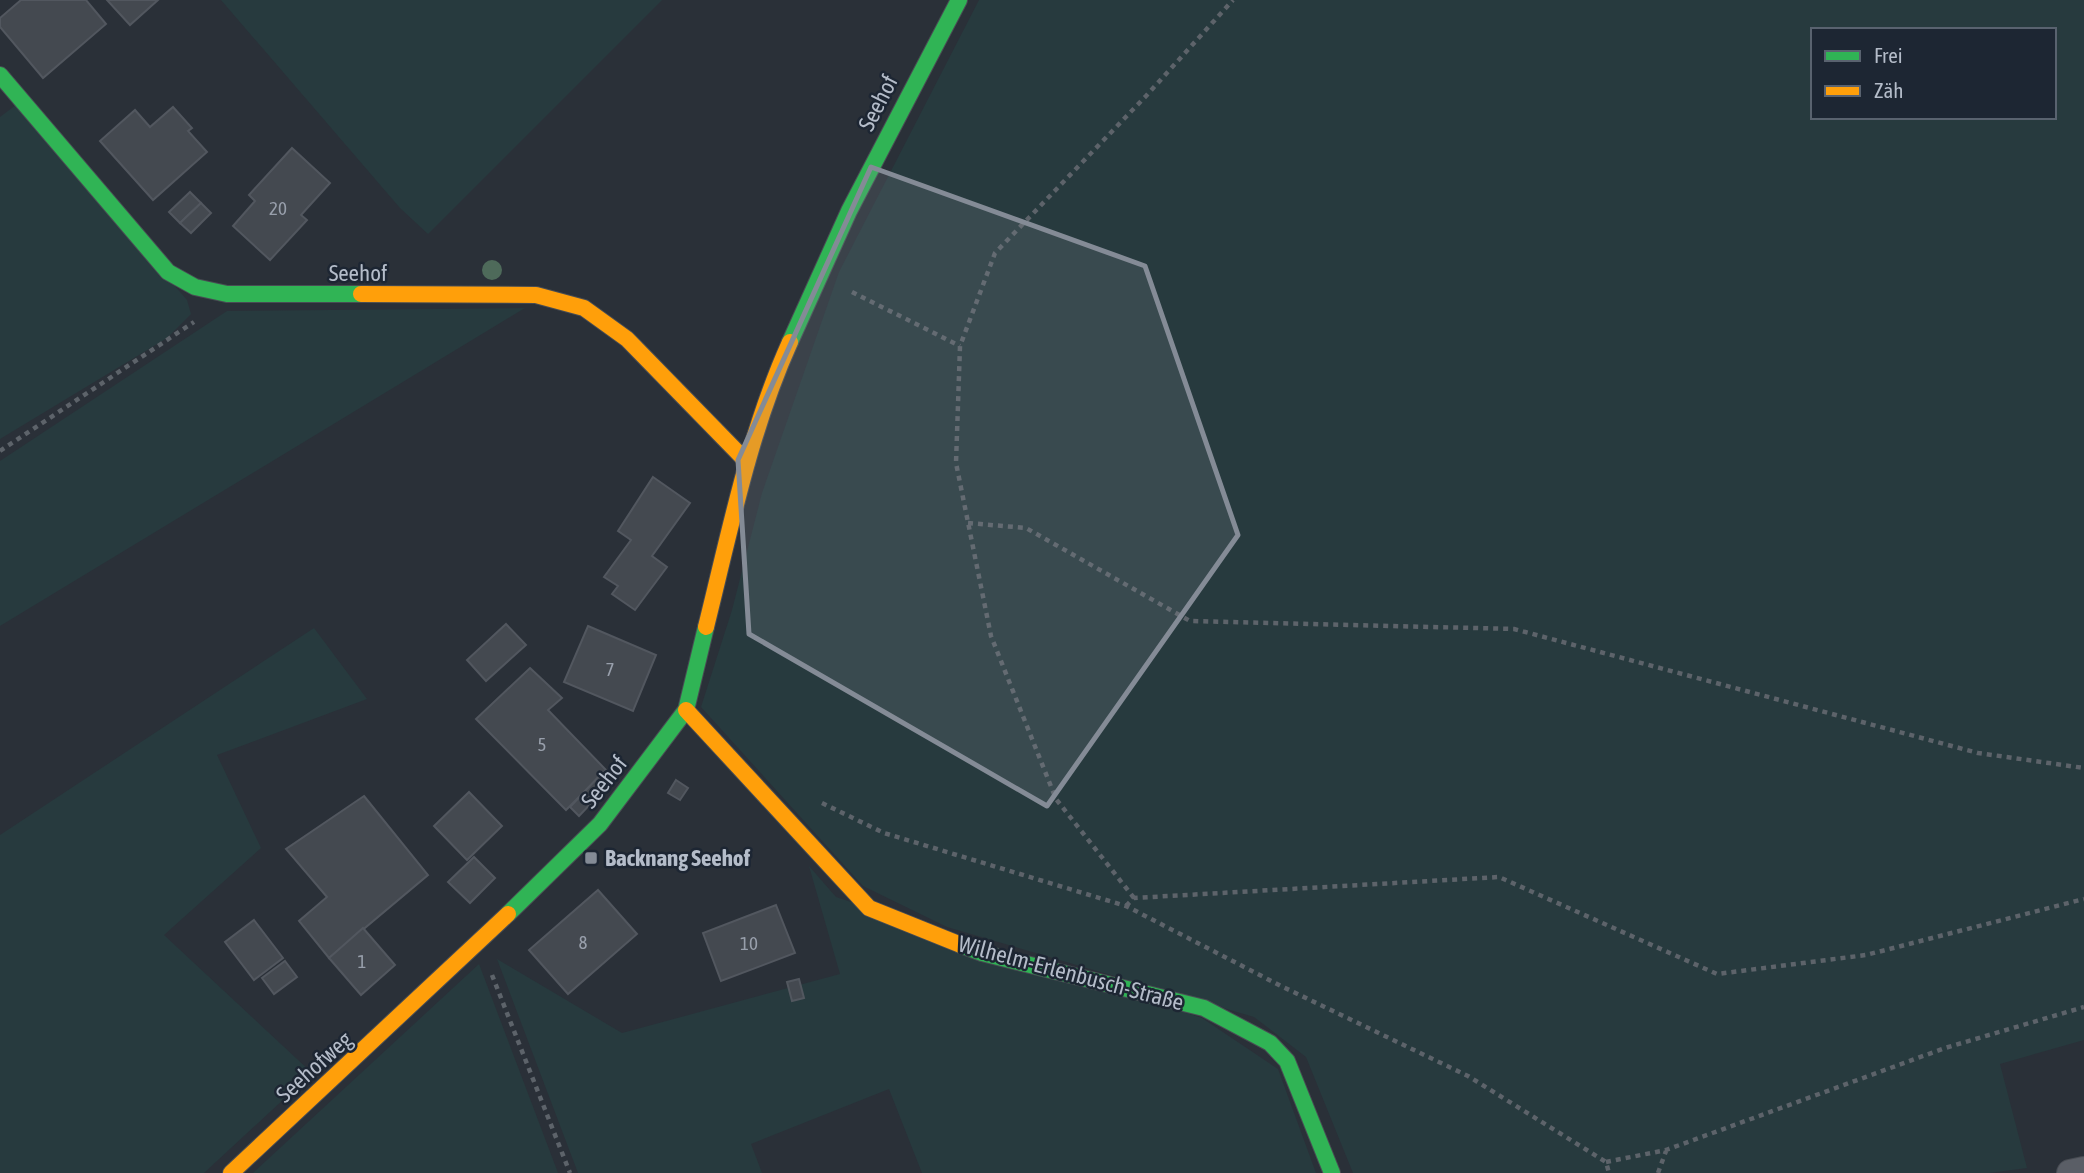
<svg xmlns="http://www.w3.org/2000/svg" width="2084" height="1173" font-family="'Asap Condensed',sans-serif">
	<style>
		.green { fill: #273a3e; fill-rule: evenodd }
		.building { fill: #444950; stroke: #52575f; stroke-width: 2 }
		.lines { fill: none; stroke-linecap: round; stroke-linejoin: round }
		.street-casing { stroke: #484c53; stroke-width: 28 }
		.fast-casing { stroke: #484c53; stroke-width: 18 }
		.slow-casing { stroke: #484c53; stroke-width: 18 }
		.path { stroke: #5d636a; stroke-width: 4.5; stroke-dasharray: 5 5; stroke-linecap: butt }
		.street { stroke: #5a5e66; stroke-width: 26 }
		.fast { stroke: #30b455; stroke-width: 16 }
		.slow { stroke: #ff9f0a; stroke-width: 16 }
		.tree { fill: #4e6a5a }
		.marked { fill: #848b96; fill-opacity: 0.2; stroke: #848b96; stroke-width: 5; stroke-linejoin: round }
		.poi-dot { fill: #848b96; stroke: #1d2633; stroke-width: 2.5 }
		.labels { text-anchor: middle; dominant-baseline: central; stroke-width: 5; stroke-linejoin: round; paint-order: stroke }
		.number-label { font-size: 19px; fill: #989fab }
		.street-label { font-size: 23px; fill: #b4bcc9; stroke: #1d2633 }
		.poi-label { font-size: 23px; font-weight: bold; fill: #b4bcc9; stroke: #1d2633; text-anchor: start }
	</style>
	<rect width="100%" height="100%" fill="#2a3038"/>
	<g class="green">
		<path d="M221 0H662L428 234 400 208Z"/>
		<path d="M979 0H2084V1040L2000 1064 2027 1168 1989 1173H1353L1306 1057 1254 1017 947 927 863 886 701 707 732 610 762 493 839 272ZM1813 30H2054V117H1813Z"/>
		<path d="M16 105 187 300 191 314 167 338 0 439V117Z"/>
		<path d="M525 308 0 626V461L227 311Z"/>
		<path d="M314 628 367 699 217 755 261 848 164 935 312 1073 204 1173H0V835Z"/>
		<path d="M809 866 836 897 1202 1018 1278 1069 1316 1173H922L889 1089 751 1144 762 1173H578L497 959 622 1033 840 974Z"/>
		<path d="M479 964 558 1173H253Z"/>
	</g>
	<g class="building">
		<path d="M21 0H86L106 24 43 78 0 27V18Z"/>
		<path d="M107 0H158L130 25Z"/>
		<path d="M173 107 192 128 188 131 207 152 153 200 100 141 135 110 150 127Z"/>
		<path d="M292 148 330 183 301 215 307 220 270 260 233 226 255 201 249 195Z"/>
		<path d="M190 192 201 203 180 223 169 212Z"/>
		<path d="M201 203 211 213 191 233 180 223Z"/>
		<path d="M653 477 690 503 652 556 667 567 635 610 612 594 618 586 604 577 631 540 618 531Z"/>
		<path d="M506 624 526 645 486 681 467 660Z"/>
		<path d="M588 626 656 655 633 711 564 682Z"/>
		<path d="M530 668 562 698 548 710 606 770 566 810 476 719Z"/>
		<path d="M603 772 612 781 579 816 570 807Z"/>
		<path d="M676 780 688 788 680 800 668 793Z"/>
		<path d="M469 792 502 826 467 860 434 826Z"/>
		<path d="M364 796 428 875 329 958 299 921 327 897 286 849Z"/>
		<path d="M474 857 495 878 470 903 448 882Z"/>
		<path d="M598 890 637 934 568 994 529 950Z"/>
		<path d="M776 905 795 953 721 981 703 933Z"/>
		<path d="M254 920 283 958 254 980 225 942Z"/>
		<path d="M363 928 395 965 361 995 329 958Z"/>
		<path d="M285 961 297 977 274 994 262 978Z"/>
		<path d="M799 979 804 998 792 1001 787 982Z"/>
	</g>
	<g class="lines">
		<defs>
			<path id="street" d="M2070 1173 2084 1170"/>
			<g id="fast">
				<path d="M0 75 168 272 195 287 227 294H361"/>
				<path d="M790 342 849 211 959 0"/>
				<path d="M508 914 600 824 686 710 706 627"/>
				<path d="M961 945 982 953 1204 1008 1270 1043 1287 1061 1332 1173"/>
			</g>
			<g id="slow">
				<path d="M361 294 536 295 584 308 627 339 747 462"/>
				<path d="M706 627C730 531 749 433 790 342"/>
				<path d="M686 710 869 908 961 945"/>
				<path d="M231 1173 508 914"/>
			</g>
		</defs>
		<use href="#street" class="street-casing"/>
		<use href="#fast" class="fast-casing"/>
		<use href="#slow" class="slow-casing"/>
		<g class="path">
			<path d="M852 292 960 346"/>
			<path d="M0 451 194 322"/>
			<path d="M968 523 1026 528 1190 621 1514 629 1978 753 2084 768"/>
			<path d="M822 803 884 833 1126 906 1281 986 1468 1076 1606 1162 1609 1173"/>
			<path d="M1134 898 1056 799 991 636 956 463 960 346 995 253 1146 96 1233 0"/>
			<path d="M1126 906 1134 898 1499 877 1717 974 1866 955 2084 899"/>
			<path d="M492 975 570 1173"/>
			<path d="M1606 1162 1666 1150 1945 1048 2084 1007"/>
			<path d="M1658 1173 1666 1151"/>
		</g>
		<use href="#street" class="street"/>
		<use href="#fast" class="fast"/>
		<use href="#slow" class="slow"/>
	</g>
	<circle class="tree" cx="492" cy="270" r="10"/>
	<path class="marked" d="M871 167 1145 266 1238 535 1047 806 749 634 738 460Z"/>
	<rect class="poi-dot" x="584" y="851" width="14" height="14" rx="3.5"/>
	<g class="labels">
		<g class="number-label">
			<text x="278" y="208">20</text>
			<text x="610" y="669">7</text>
			<text x="542" y="744">5</text>
			<text x="583" y="942">8</text>
			<text x="749" y="943">10</text>
			<text x="362" y="961">1</text>
		</g>
		<g class="street-label">
			<text transform="translate(878 103) rotate(-63)">Seehof</text>
			<text x="358" y="273">Seehof</text>
			<text transform="translate(604 782) rotate(-52)">Seehof</text>
			<text transform="translate(1071 973) rotate(15)">Wilhelm-Erlenbusch-Straße</text>
			<text transform="translate(314 1067) rotate(-42)">Seehofweg</text>
		</g>
		<g class="poi-label">
			<text x="605" y="858">Backnang Seehof</text>
		</g>
	</g>
	<rect x="1811" y="28" width="245" height="91" fill="#1d2633" stroke="#59626f" stroke-width="2"/>
	<rect x="1825" y="51" width="35" height="10" fill="#30b455" stroke="#59626f" stroke-width="2"/>
	<text x="1874" y="63" font-size="21" fill="#b4bcc9">Frei</text>
	<rect x="1825" y="86" width="35" height="10" fill="#ff9f0a" stroke="#59626f" stroke-width="2"/>
	<text x="1874" y="98" font-size="21" fill="#b4bcc9">Zäh</text>
</svg>
